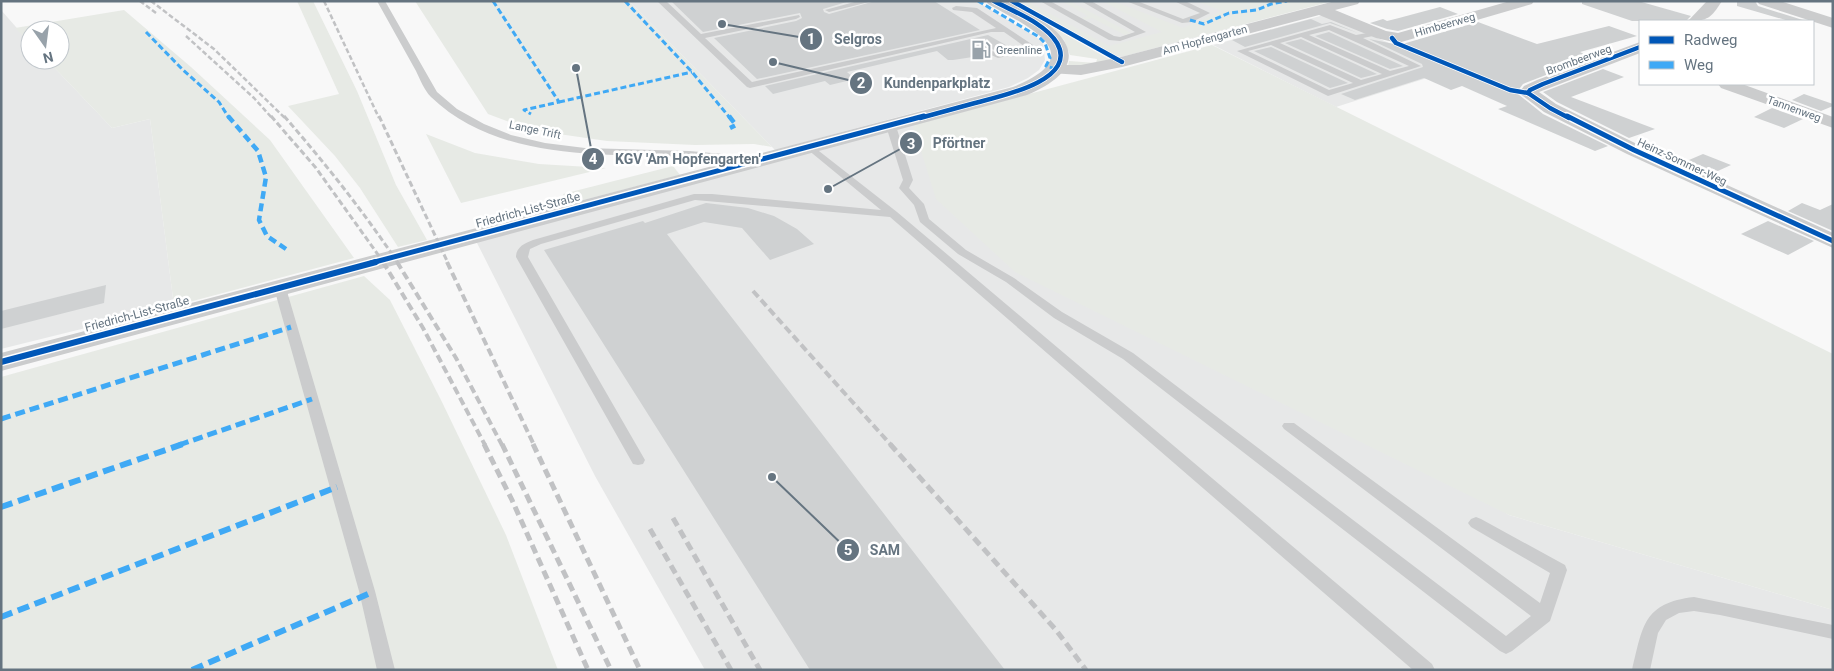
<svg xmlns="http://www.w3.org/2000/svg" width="1834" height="671" font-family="Roboto,sans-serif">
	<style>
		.built { fill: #e7e8e8 }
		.green { fill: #e7eae5 }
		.building { fill: #cfd1d2 }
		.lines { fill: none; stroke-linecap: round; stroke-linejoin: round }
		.service { fill: #cbcccd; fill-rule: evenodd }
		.minor { fill: #cbcccd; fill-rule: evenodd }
		.tertiary { fill: #cbcccd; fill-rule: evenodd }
		.rail-far3 { stroke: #c1c2c4; stroke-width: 2.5; stroke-dasharray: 5 2.5; stroke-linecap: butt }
		.rail-far2 { stroke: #c1c2c4; stroke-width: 3; stroke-dasharray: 6 3; stroke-linecap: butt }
		.rail-far1 { stroke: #c1c2c4; stroke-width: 4; stroke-dasharray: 8 4; stroke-linecap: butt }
		.rail { stroke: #c1c2c4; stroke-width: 5; stroke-dasharray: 9 5; stroke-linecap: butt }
		.quiet-far3 { stroke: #3fa9f5; stroke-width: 3; stroke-dasharray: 6 3; stroke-linecap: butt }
		.quiet-far2 { stroke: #3fa9f5; stroke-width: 4.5; stroke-dasharray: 8 4.5; stroke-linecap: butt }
		.quiet-far1 { stroke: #3fa9f5; stroke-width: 5; stroke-dasharray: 10 5; stroke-linecap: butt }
		.quiet { stroke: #3fa9f5; stroke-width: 6; stroke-dasharray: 12 6; stroke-linecap: butt }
		.cycleway-far2-casing { stroke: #fff; stroke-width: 6 }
		.cycleway-far1-casing { stroke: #fff; stroke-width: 8 }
		.cycleway-casing { stroke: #fff; stroke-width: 9 }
		.cycleway-far2 { stroke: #0057b8; stroke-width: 4.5 }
		.cycleway-far1 { stroke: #0057b8; stroke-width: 5 }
		.cycleway { stroke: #0057b8; stroke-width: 6 }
		.labels { text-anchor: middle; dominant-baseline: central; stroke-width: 5; stroke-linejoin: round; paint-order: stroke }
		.far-street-label { font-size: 11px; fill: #657480; stroke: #fff }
		.far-poi-label { font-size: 11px; fill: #657480; stroke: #fff; text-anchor: start }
		.street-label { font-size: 12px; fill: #657480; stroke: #fff }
		.leader { fill: none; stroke: #657480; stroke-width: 2 }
		.callout-dot { fill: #657480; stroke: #fff; stroke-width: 2 }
		.mark-label { font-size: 15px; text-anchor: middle; font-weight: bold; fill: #fff }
		.callout-label { font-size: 14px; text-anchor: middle; font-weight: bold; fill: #657480; stroke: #fff; stroke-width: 5; stroke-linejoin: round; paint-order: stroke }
	</style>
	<rect width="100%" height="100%" fill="#f8f8f8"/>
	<g class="built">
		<path d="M629 1H976L1036 37 1043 43 1045 60 1039 70 1028 78 1009 87 775 150Z"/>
		<path d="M1015 1H1328L1121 57 1112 55Z"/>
		<path d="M1 10 30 43V60H47L112 128 150 119 174 306 1 349Z"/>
		<path d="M1324 15 1452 70 1336 107 1213 45Z"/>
		<path d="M913 125 1509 515 1833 610V670H705L595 476 476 241Z"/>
	</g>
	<g class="green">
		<path d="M297 1H313L357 91 396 185 427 240 398 247 360 188 335 156 288 106 339 94Z"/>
		<path d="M415 1H629L772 147 754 144 695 145 607 141 531 130 488 114Z"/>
		<path d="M1016 1H1027L1109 46 1162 32 1102 1H1113L1183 28 1222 11 1196 1H1333L1124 56 1113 55Z"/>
		<path d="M1062 1H1069L1131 33 1125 35 1092 18 1086 20 1082 18 1088 16Z"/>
		<path d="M124 10 191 67 270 140 354 258 174 306 150 119 112 128 47 60H60V30H30V43L15 28Z"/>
		<path d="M1047 24 1114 62 1099 67 1068 66 1069 61 1096 63 1097 59 1070 55 1064 40 1047 26Z"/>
		<path d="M1212 45 1833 354V610L1509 515 1015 272 936 199 913 125Z"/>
		<path d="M426 134 475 153 539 164 606 168 461 203Z"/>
		<path d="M673 166 680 175 568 204 563 194Z"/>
		<path d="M364 276 390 300 442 402 506 535 558 670H1V377Z"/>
	</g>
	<g class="building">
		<path d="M671 1H850L823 9 824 12 829 14 875 1H934L980 30 757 79 714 38 796 21 802 18 800 13 703 32Z"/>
		<path d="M1582 1H1638L1691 16 1686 21H1632L1582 4Z"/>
		<path d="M1737 1H1755L1758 6 1806 21H1789L1737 6Z"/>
		<path d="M1440 7 1458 14 1398 31 1387 29 1370 23 1383 19 1387 21 1399 18Z"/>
		<path d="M1311 19 1322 24 1331 22 1358 33 1330 23 1245 47 1232 40Z"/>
		<path d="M1478 22 1537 44 1609 26 1637 36 1580 52 1584 54 1572 57 1582 61 1523 84 1517 92 1518 94 1543 114 1608 146 1595 151 1498 109 1507 106 1462 86 1451 90 1424 78 1355 100 1341 94 1423 67 1422 64 1369 39 1399 45Z"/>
		<path d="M1329 32 1403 66 1390 69 1315 36Z"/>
		<path d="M988 35 1011 48 999 51 987 48 982 51 986 55 953 60H948L937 51 847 72 855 79 830 85 825 81 773 94 765 86Z"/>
		<path d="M1301 39 1377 74 1361 78 1285 43Z"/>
		<path d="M1271 47 1348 83 1330 88 1254 51Z"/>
		<path d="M1603 69 1624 77 1571 97 1655 129 1629 138 1557 102 1543 92Z"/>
		<path d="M1804 94 1833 104V106L1821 111 1792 100Z"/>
		<path d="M1772 108 1803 119 1784 128 1754 117Z"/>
		<path d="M1703 154 1731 165 1709 175 1682 163Z"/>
		<path d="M706 203 748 208 774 216 797 229 814 244 770 260 742 228 704 222 667 234 1005 670H810L544 250 643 221 645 223Z"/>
		<path d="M1802 203 1820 210 1833 204V231L1788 211Z"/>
		<path d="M1768 221 1814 241 1788 255 1741 234Z"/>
		<path d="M106 285 104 303 1 329V311Z"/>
	</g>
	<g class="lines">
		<g class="service">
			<path d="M377 1H385L437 92 457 109 484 124 511 135 545 143 585 148 689 151 758 157 763 160 758 163C734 161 710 158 686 157 601 154 498 161 431 97 424 90 420 79 416 71 403 48 390 24 377 1Z"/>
			<path d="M657 1H666L701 34 799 15 800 17 796 19 705 38 752 82 996 28 972 12 953 10 952 8 956 6 977 8 1033 45 1028 52 998 58 984 52 988 50 999 53 1022 48 1024 46 1004 32H991L750 88 747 87Z"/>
			<path d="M858 1H873L829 12 825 10Z"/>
			<path d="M1040 1H1050L1114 36 1120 37 1135 32 1081 1H1091L1146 32 1120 41 1109 40Z"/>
			<path d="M1126 1H1137L1183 19 1200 13 1174 1H1185L1210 13 1192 22 1182 23Z"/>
			<path d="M1330 25 1356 35 1378 31V35L1363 38 1421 66 1328 96 1237 51ZM1329 30 1409 66 1390 71 1309 35ZM1301 37 1382 74 1361 80 1280 43ZM1271 45 1353 83 1329 90 1248 51Z"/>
			<path d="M978 40H981V44L975 45 971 43Z"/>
			<path d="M891 123 896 126 913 180 909 188 924 204 929 219 966 250 1014 278 1062 312 1133 353 1506 636 1531 616 1284 429 1282 426 1284 423H1294L1540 603 1550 573 1471 527 1468 523 1471 519 1476 517 1481 519 1565 565 1567 570 1550 621 1512 651 1506 654 1500 651 1123 359 1054 318 1006 282 958 254 920 222 914 205 899 188 903 180 886 126Z"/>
			<path d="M810 144 897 212 1432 664 1435 670H1413L890 217 695 200 541 244 530 249 528 257 645 460 643 464 638 465 633 464 516 257C516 247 525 243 533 240L694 194H712L881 210 807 149 805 147Z"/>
			<path d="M280 284 286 288 375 591 395 670H377L359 591 274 288Z"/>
			<path d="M1694 597 1833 625V639L1720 615 1694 611 1679 613 1666 620 1658 633 1650 670H1632C1643 626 1643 603 1694 597Z"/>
		</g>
		<g class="minor">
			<path d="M1335 1H1360L1358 4 1335 10 1386 31 1398 33 1510 1H1534L1532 4 1398 43 1376 38 1319 15 1122 67 1081 75 1050 73 1048 69 1050 65H1081L1121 57Z"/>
			<path d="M1707 1H1722C1711 18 1708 21 1688 21Z"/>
			<path d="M1757 1H1780L1833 18V28L1759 4Z"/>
			<path d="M1640 42V53L1539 92 1556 104 1641 146 1833 233V248L1627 154 1544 112 1519 93 1524 86 1537 80Z"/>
			<path d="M1718 84H1742L1833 117V128L1721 88Z"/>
		</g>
		<path class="tertiary" d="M986 1C992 1 1000 0 1006 1 1016 3 1028 12 1037 17 1086 47 1075 75 1027 95L1 371V353L1013 87C1093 55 1029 27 988 4Z"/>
		<g class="rail-far3">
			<path d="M140 1 156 13"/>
			<path d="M151 1 214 49 285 118"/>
			<path d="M324 1 379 118"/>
			<path d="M186 36 254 98 272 118"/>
		</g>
		<g class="rail-far2">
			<path d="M271 116 316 168 384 263"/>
			<path d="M284 116C325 163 363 211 398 263"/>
			<path d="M379 116 448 263"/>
		</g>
		<g class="rail-far1">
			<path d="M383 262 423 328 485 445"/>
			<path d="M397 262 456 358 502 445"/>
			<path d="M447 262 534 445"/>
			<path d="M753 291 891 445"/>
		</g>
		<g class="rail">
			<path d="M484 444 512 500 588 670"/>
			<path d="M502 444 611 670"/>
			<path d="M533 444 640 670"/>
			<path d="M890 444 1056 630 1086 670"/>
			<path d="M673 518 760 670"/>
			<path d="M650 529 731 670"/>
		</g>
		<g class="quiet-far3">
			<path d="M493 1 559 102 524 110 531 114"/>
			<path d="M625 1 692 72 730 118"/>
			<path d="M978 1 1039 37 1045 43 1050 58 1046 66 1056 69"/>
			<path d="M1190 20 1204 24 1229 13 1257 10 1271 4 1287 1"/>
			<path d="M146 32 182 69 219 102 229 118"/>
			<path d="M559 102 692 72"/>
		</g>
		<g class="quiet-far2">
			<path d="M228 116 258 151 266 177 259 220 267 236 286 249"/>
			<path d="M729 116 736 125 730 128"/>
		</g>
		<g class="quiet-far1">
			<path d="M1 419 291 327"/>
			<path d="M179 445 312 399"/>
		</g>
		<g class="quiet">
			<path d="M1 507 183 444"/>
			<path d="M1 617 337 487"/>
			<path d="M192 670 368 594"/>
		</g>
		<defs>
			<g id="cycleway-far2">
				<path d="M1012 1 1122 62"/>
				<path d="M1392 38 1396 43 1510 90 1528 93 1550 108 1569 118"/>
				<path d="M1528 93 1530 90 1543 84 1640 47"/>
				<path d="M920 118C938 113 957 108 975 103 997 97 1079 81 1057 43 1045 23 1014 12 994 1"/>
			</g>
			<g id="cycleway-far1">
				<path d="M1567 116 1634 150 1833 241"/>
				<path d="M371 263 924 116"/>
			</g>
			<path id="cycleway" d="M1 362 376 262"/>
		</defs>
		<use href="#cycleway-far2" class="cycleway-far2-casing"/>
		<use href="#cycleway-far1" class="cycleway-far1-casing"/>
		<use href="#cycleway" class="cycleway-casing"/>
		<use href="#cycleway-far2" class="cycleway-far2"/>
		<use href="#cycleway-far1" class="cycleway-far1"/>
		<use href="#cycleway" class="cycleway"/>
	</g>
	<defs>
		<symbol id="fuel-bare" viewBox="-9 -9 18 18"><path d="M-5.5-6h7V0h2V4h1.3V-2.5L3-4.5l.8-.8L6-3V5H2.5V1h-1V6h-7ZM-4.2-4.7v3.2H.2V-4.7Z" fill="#98a2aa" stroke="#fff" stroke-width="2.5" paint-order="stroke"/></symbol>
	</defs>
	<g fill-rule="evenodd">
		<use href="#fuel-bare" x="967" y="36" width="28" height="28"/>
	</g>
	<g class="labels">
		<g class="far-street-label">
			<text transform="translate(1445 25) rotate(-16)">Himbeerweg</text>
			<text transform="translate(1205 40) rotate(-15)">Am Hopfengarten</text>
			<text transform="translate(1579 60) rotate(-20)">Brombeerweg</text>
			<text transform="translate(1794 109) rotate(20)">Tannenweg</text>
			<text transform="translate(535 130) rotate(12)">Lange Trift</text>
			<text transform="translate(1682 162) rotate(25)">Heinz-Sommer-Weg</text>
		</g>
		<g class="far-poi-label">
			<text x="996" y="50">Greenline</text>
		</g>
		<g class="street-label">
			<text transform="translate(528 210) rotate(-15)">Friedrich-List-Straße</text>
			<text transform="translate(137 314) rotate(-15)">Friedrich-List-Straße</text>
		</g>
	</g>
	<path class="leader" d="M722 24L811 39M773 62L861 83M828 189L911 143M576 68L593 159M772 477L848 550"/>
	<g class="callout-dot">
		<circle cx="722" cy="24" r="5"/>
		<circle cx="773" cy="62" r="5"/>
		<circle cx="828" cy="189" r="5"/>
		<circle cx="576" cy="68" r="5"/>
		<circle cx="772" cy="477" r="5"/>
		<circle cx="811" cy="39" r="12"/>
		<circle cx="861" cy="83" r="12"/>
		<circle cx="911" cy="143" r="12"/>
		<circle cx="593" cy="159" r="12"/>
		<circle cx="848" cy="550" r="12"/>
	</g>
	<g class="mark-label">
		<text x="811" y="44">1</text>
		<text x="861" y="88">2</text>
		<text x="911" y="149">3</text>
		<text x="593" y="164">4</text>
		<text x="848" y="555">5</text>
	</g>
	<g class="callout-label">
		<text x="858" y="44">Selgros</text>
		<text x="937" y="88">Kundenparkplatz</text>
		<text x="959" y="148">Pförtner</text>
		<text x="688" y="164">KGV 'Am Hopfengarten'</text>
		<text x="885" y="555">SAM</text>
	</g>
	<rect width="1834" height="671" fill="none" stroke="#657480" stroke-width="5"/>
	<rect x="1639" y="20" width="175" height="65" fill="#ffffff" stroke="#c1c7cc"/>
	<rect x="1649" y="36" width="25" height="8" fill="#0057b8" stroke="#c1c7cc"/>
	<text x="1684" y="45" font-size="15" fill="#657480">Radweg</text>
	<rect x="1649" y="61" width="25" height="8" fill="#3fa9f5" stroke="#c1c7cc"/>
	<text x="1684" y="70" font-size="15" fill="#657480">Weg</text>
	<g transform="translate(45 45) rotate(166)"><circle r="24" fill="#ffffff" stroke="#c1c7cc"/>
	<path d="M0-4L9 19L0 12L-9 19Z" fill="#98a2aa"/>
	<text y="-8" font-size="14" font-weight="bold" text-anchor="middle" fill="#657480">N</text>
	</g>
</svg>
